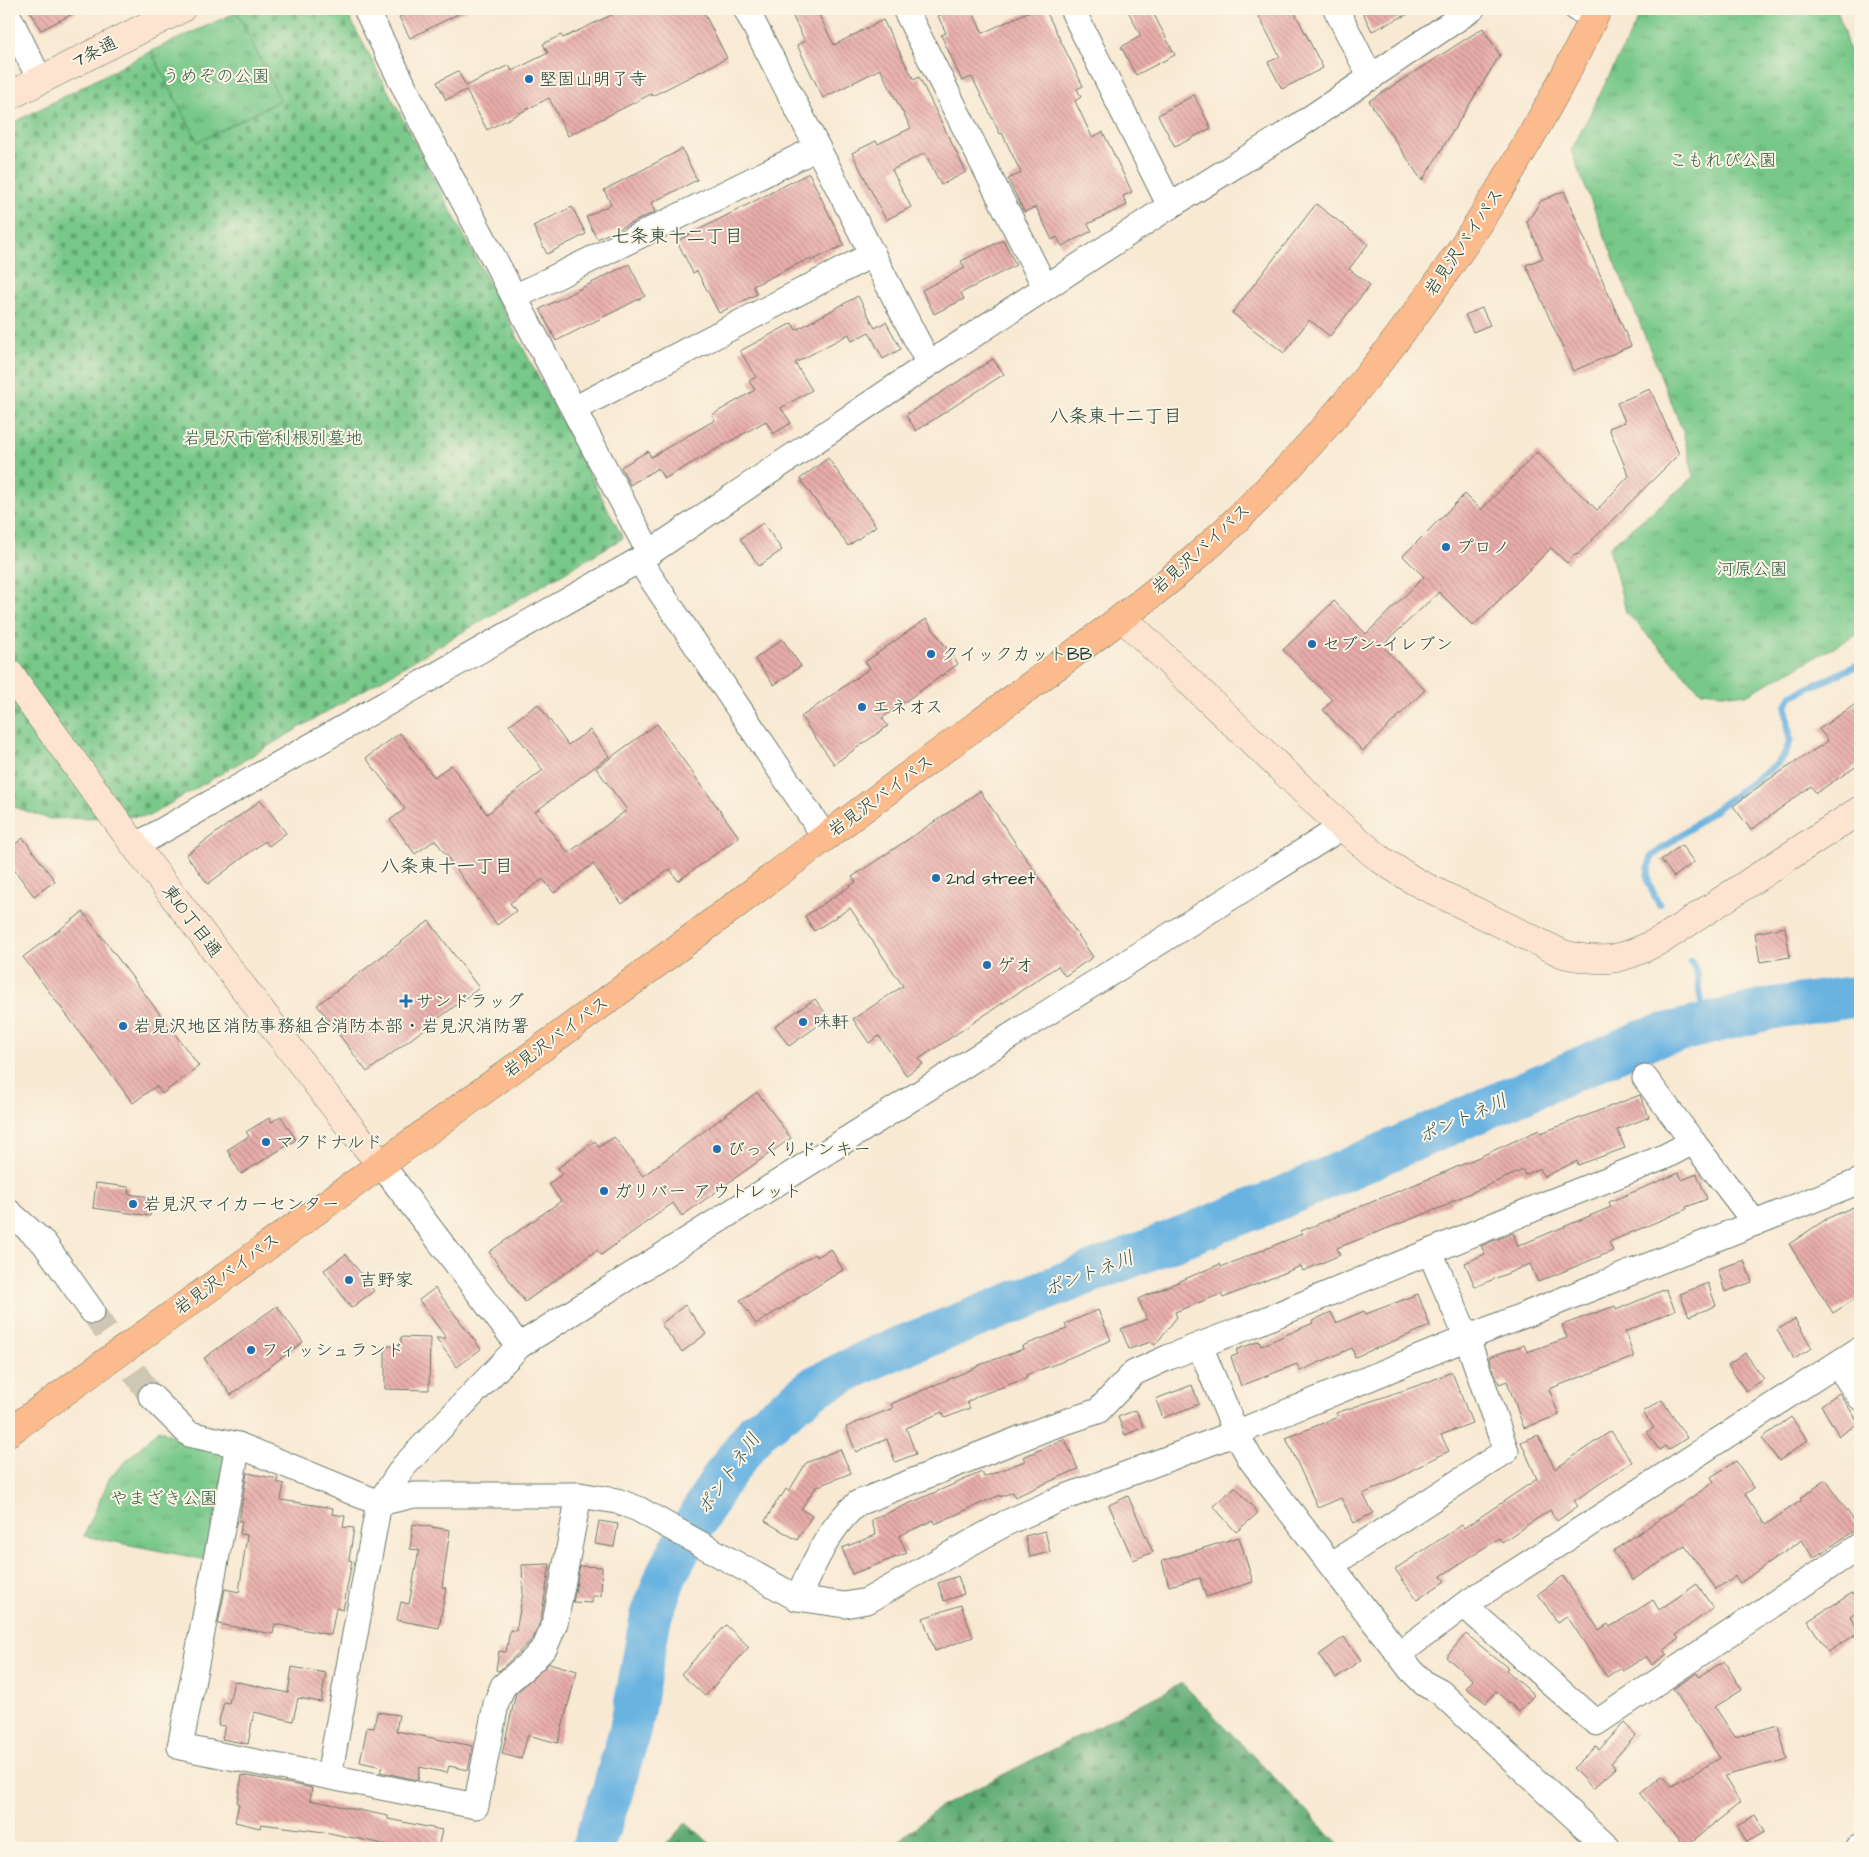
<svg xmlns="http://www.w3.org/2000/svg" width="1869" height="1857" font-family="'Architects Daughter','Klee One',sans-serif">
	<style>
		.forest { fill: url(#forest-firs); stroke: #407454 }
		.cemetery { fill: url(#cemetery-stones); stroke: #4b825e }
		.park { fill: url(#park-tufts); stroke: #4b825e }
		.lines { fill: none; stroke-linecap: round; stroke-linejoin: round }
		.stream { stroke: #69b3e1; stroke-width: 7 }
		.river { stroke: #69b3e1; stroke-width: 42 }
		.building { fill: url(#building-back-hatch) }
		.street-tunnel { stroke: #cdc7b3; stroke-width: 25; stroke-dasharray: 25 12; stroke-linecap: butt }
		.street-casing { stroke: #6b796c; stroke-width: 27 }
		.secondary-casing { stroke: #6b796c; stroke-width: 29 }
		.highway-casing { stroke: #6b796c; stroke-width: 29 }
		.street { stroke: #fff; stroke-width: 25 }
		.secondary { stroke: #fde4d1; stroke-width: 28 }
		.highway { stroke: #fbbb8c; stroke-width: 28 }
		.poi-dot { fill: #1f6fb2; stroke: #fcf5e5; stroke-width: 2 }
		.labels { text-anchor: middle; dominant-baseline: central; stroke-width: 4; stroke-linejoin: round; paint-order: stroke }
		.street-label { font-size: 18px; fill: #1f3d34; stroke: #fcf5e5 }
		.park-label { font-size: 18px; fill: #356049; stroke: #fcf5e5 }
		.poi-label { font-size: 18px; fill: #1f3d34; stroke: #fcf5e5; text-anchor: start }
		.neighbourhood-label { font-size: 19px; fill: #1f3d34; stroke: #fcf5e5 }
		.water-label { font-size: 19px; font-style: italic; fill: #325a5f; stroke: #fcf5e5 }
	</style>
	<defs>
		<pattern id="forest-firs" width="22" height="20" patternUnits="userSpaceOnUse" patternTransform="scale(1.25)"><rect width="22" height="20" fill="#61ac75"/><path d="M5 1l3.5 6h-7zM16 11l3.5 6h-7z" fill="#4f8d61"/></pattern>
		<pattern id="cemetery-stones" width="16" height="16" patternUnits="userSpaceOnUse" patternTransform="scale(1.25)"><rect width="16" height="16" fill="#77c889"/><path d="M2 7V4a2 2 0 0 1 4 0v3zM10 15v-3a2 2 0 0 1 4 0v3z" fill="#61a471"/></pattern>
		<pattern id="park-tufts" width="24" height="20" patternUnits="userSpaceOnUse" patternTransform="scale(1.25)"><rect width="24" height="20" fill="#77c889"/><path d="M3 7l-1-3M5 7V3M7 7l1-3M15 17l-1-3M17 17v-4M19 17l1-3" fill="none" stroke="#61a471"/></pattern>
		<pattern id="building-back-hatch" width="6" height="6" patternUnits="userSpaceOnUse" patternTransform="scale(1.25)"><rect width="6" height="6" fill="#e9adaa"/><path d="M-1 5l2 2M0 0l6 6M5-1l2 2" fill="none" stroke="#bc8e8b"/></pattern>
	</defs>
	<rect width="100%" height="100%" fill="#fcf5e5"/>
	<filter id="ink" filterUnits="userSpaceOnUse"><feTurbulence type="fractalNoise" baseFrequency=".02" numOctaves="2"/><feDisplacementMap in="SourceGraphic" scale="10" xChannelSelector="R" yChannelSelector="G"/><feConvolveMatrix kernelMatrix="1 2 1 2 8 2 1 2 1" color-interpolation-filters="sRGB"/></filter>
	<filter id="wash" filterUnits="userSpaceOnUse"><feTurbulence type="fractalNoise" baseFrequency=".0096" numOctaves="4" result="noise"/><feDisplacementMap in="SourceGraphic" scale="20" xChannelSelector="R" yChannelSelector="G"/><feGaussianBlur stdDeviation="1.12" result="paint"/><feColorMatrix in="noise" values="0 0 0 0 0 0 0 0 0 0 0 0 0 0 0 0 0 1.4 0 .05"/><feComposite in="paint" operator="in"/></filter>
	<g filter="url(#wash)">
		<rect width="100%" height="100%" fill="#f8e9d3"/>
		<g class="forest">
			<path d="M1182 1683 1343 1848H889L940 1807Z"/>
			<path d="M686 1822 715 1848H663Z"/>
		</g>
		<path class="cemetery" d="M244 9H345L623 538 149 816 49 819 9 805V125L151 51 198 142 280 100 237 12Z"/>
		<g class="park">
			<path d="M1643 9H1837L1860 88V633L1746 695 1700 691 1626 612 1609 547 1694 477 1683 432 1571 151Z"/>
			<path d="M237 12 280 100 198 142 151 51Z"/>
			<path d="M159 1429 185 1442 229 1451 207 1560 84 1536 110 1477Z"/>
		</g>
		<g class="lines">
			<g class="stream">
				<path d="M1659 904C1648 882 1644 880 1652 856L1777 764 1785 754 1790 741 1786 706 1791 696 1860 664"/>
				<path d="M1691 961 1697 973 1705 1025"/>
			</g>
			<path class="river" d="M592 1848 611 1796 630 1730 651 1616 668 1571 688 1535 719 1482 756 1432 816 1386 880 1355 1279 1199 1646 1039 1773 1008 1860 996"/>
		</g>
		<g id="blocks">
			<g class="building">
				<path d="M29 9H82L41 30Z"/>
				<path d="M414 9H468L410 38 399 17Z"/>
				<path d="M624 9H702L727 58 652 96 651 94 568 136 549 98 487 130 466 90 446 100 437 82 458 71 466 86 509 65 512 71 548 53 543 44 561 35 563 38Z"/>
				<path d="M789 9H816L834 45 883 20 914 80 919 77 966 172 941 185 925 153 892 170 911 207 886 220 852 153 876 141 878 144 911 128 880 69 823 98 797 45 805 41Z"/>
				<path d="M954 9H971L983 33 1034 9H1045L1083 86 1077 89 1081 97 1075 101 1092 137 1103 132 1132 192 1123 196 1127 205 1088 224 1092 231 1062 246 1057 237 1052 240 1036 207 1024 212 1008 179 1021 173 1002 133 1000 134 972 77 962 81 941 35 946 33 938 16Z"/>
				<path d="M1127 9H1151L1175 55 1136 75 1121 47 1141 36Z"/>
				<path d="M1255 9H1293L1323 68 1282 89 1268 62 1280 57Z"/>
				<path d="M1361 9H1419L1372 31Z"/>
				<path d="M1483 28 1500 55 1422 181 1369 101Z"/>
				<path d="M1194 95 1211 128 1175 147 1158 115Z"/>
				<path d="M682 149 697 180 651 203 655 212 597 239 586 217 611 204 604 190Z"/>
				<path d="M809 173 844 245 811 261 810 258 753 286 757 294 719 313 697 271 693 273 677 241Z"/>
				<path d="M1564 191 1631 346 1573 371 1526 265 1543 258 1527 222 1541 201Z"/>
				<path d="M1316 204 1368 244 1349 269 1370 285 1330 336 1309 320 1284 353 1232 313Z"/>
				<path d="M572 207 586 234 547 254 533 226Z"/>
				<path d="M1003 240 1016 265 961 293 964 299 934 314 922 290 965 268 961 261Z"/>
				<path d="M629 264 645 296 556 341 540 309Z"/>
				<path d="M858 296 875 328 886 322 901 349 883 359 869 332 852 341 849 334 795 363 812 390 781 408 791 423 773 434 766 421 664 479 658 468 630 485 621 467 648 451 651 457 715 420 712 415 755 390 749 381 756 377 740 351 792 323 796 330Z"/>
				<path d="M1482 308 1490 325 1473 332 1465 315Z"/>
				<path d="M993 359 1004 374 916 431 906 415Z"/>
				<path d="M1650 389 1679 454 1577 555 1576 554 1567 563 1551 548 1473 626 1439 592 1382 646 1425 690 1363 751 1323 710 1332 700 1283 650 1334 601 1366 634 1424 577 1403 556 1465 494 1481 510 1537 452 1597 510 1629 476 1609 428 1625 422 1617 403Z"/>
				<path d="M828 458 876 526 848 546 800 479Z"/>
				<path d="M763 523 782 550 759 566 740 539Z"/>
				<path d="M926 619 958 664 882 718 888 726 834 764 801 717 870 668 865 662Z"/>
				<path d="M782 639 801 666 774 685 755 659Z"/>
				<path d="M1860 701V764L1816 793 1811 786 1751 830 1733 806 1765 782 1828 741 1819 729Z"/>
				<path d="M538 704 568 745 590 730 609 756 535 812 568 853 627 810 596 768 657 724 739 837 678 881 670 869 622 904 593 864 554 893 543 879 510 903 516 911 497 925 435 840 415 854 390 820 405 809 366 758 400 733 434 777 451 765 487 814 543 770 509 725Z"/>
				<path d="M980 791 1093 957 1065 976 1058 966 919 1059 923 1064 906 1075 879 1036 869 1043 853 1019 903 986 850 908 814 931 805 916 856 882 852 877Z"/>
				<path d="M261 800 286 833 269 846 265 841 208 884 186 855Z"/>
				<path d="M23 838 55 881 34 896 9 863V849Z"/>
				<path d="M1681 845 1694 862 1674 877 1661 860Z"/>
				<path d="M83 912 199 1066 162 1094 156 1086 133 1103 23 957Z"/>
				<path d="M429 921 479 988 367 1072 317 1005Z"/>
				<path d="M1785 927 1790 957 1760 962 1755 933Z"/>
				<path d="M815 999 829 1018 789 1046 775 1026Z"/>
				<path d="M757 1092 791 1138 682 1216 673 1203 601 1255 597 1250 525 1302 489 1252 561 1201 549 1184 562 1174 558 1168 595 1141 599 1147 614 1137 643 1176Z"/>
				<path d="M1640 1095 1649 1117 1617 1130 1625 1148 1578 1165 1577 1161 1544 1177 1540 1168 1525 1175 1523 1170 1450 1202V1204L1337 1248 1340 1255 1303 1271 1301 1266 1223 1298 1221 1294 1175 1312 1177 1317 1155 1345 1151 1342 1129 1349 1121 1329 1147 1319 1138 1299 1220 1264 1221 1267 1302 1234 1301 1231 1450 1170 1539 1130 1541 1133Z"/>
				<path d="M281 1116 296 1140 241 1174 227 1150 249 1136 246 1132 269 1118 272 1122Z"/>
				<path d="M1679 1173 1682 1180 1697 1174 1707 1199 1686 1207 1687 1209 1609 1242 1613 1251 1538 1282 1530 1264 1475 1287 1465 1263 1485 1254 1481 1246 1513 1233 1518 1246 1611 1207 1609 1202Z"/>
				<path d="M96 1183 129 1187 128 1194 152 1197 150 1216 93 1208Z"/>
				<path d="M1860 1204V1296L1833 1313 1789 1244 1828 1218Z"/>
				<path d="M831 1249 843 1270 756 1324 740 1300 815 1254 817 1257Z"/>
				<path d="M346 1254 374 1291 351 1308 324 1270Z"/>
				<path d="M1744 1260 1752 1282 1725 1292 1718 1269Z"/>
				<path d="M1708 1283 1716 1306 1689 1316 1680 1294Z"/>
				<path d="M435 1288 481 1349 457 1367 436 1338H446L419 1300Z"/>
				<path d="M1666 1289 1675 1310 1625 1332 1634 1357 1549 1389 1559 1415 1524 1428 1507 1381 1499 1384 1489 1357 1524 1345 1527 1352 1567 1338 1562 1325 1615 1306 1616 1310Z"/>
				<path d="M1418 1294 1430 1326 1355 1357 1352 1348 1300 1371 1297 1364 1241 1386 1231 1357 1238 1354 1236 1350 1259 1341 1261 1346 1313 1323 1312 1321 1331 1312 1336 1323 1364 1311 1366 1314Z"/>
				<path d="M685 1305 706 1334 682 1352 661 1324Z"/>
				<path d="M277 1306 303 1342 231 1395 204 1358Z"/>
				<path d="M1098 1310 1111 1340 1064 1360V1361L1026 1375 1027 1378 975 1397V1398L967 1402 970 1408 945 1418 942 1412 906 1428 916 1454 895 1462 887 1439 856 1452 846 1427 893 1408 891 1404 977 1367V1366L1023 1349 1022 1346 1067 1329 1065 1324Z"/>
				<path d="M1795 1319 1812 1348 1794 1359 1777 1330Z"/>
				<path d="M401 1337 430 1338 429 1390 385 1389V1346H401Z"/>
				<path d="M1745 1353 1764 1379 1746 1391 1728 1365Z"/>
				<path d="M1452 1372 1472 1423 1441 1435 1449 1451 1410 1471 1411 1472 1363 1494 1373 1513 1354 1523 1341 1498 1318 1508 1286 1438 1338 1417 1336 1413 1425 1383Z"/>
				<path d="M1192 1385 1199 1404 1163 1418 1156 1400 1158 1398Z"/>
				<path d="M1839 1393 1859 1423 1839 1436 1821 1405Z"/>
				<path d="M1662 1400 1687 1438 1668 1450 1665 1446 1659 1450 1647 1432 1654 1428 1643 1412Z"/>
				<path d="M1136 1410 1144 1427 1125 1435 1118 1417Z"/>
				<path d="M1791 1417 1808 1440 1779 1461 1762 1438Z"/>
				<path d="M1611 1431 1632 1462 1574 1501 1578 1506 1557 1521 1550 1510 1502 1542 1499 1538 1441 1576 1445 1581 1417 1600 1395 1569 1462 1525 1464 1528 1537 1479 1521 1442 1538 1435 1555 1469Z"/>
				<path d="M1065 1439 1078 1469 1015 1497 1013 1492 1000 1497V1495L935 1524 934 1520 899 1536 907 1553 852 1574 842 1548 876 1535 871 1520 982 1472 984 1477 1025 1461 1023 1457Z"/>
				<path d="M840 1449 851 1473 816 1487 801 1509 812 1516 797 1540 765 1521 780 1496 781 1497 786 1489 789 1491 806 1463Z"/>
				<path d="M1736 1461 1754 1488 1745 1494 1765 1525 1802 1500 1800 1498 1826 1480 1859 1528 1813 1558 1802 1540 1740 1583 1735 1576 1716 1589 1685 1546 1633 1580 1613 1551 1714 1482 1711 1477Z"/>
				<path d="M247 1473 278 1479 277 1482 284 1484 281 1500 333 1508 332 1514 345 1516 343 1527 354 1528 349 1560 352 1561 343 1610 336 1608 331 1635 275 1624 273 1634 218 1624 225 1589 239 1592 247 1535 240 1534 242 1521H239Z"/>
				<path d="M1235 1487 1258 1513 1236 1532 1213 1506Z"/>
				<path d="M1128 1496 1153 1552 1133 1560 1109 1505Z"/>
				<path d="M599 1521 618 1524 614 1547 595 1544Z"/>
				<path d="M413 1524 450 1530 442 1587 446 1588 439 1628 397 1620 401 1602 409 1604 419 1550 410 1549Z"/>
				<path d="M1045 1531 1050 1552 1030 1557 1025 1536Z"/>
				<path d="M1239 1537 1253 1582 1206 1597 1200 1578 1169 1586 1162 1561Z"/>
				<path d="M550 1564 541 1619 533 1639 499 1671 496 1670 499 1651 506 1652 510 1630 516 1631 523 1593 522 1565Z"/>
				<path d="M580 1566 602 1567 601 1596H592V1603L573 1602Z"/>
				<path d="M958 1576 964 1594 944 1601 938 1583Z"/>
				<path d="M1563 1576 1599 1630 1608 1624 1610 1627 1653 1600 1659 1610 1697 1584 1713 1608 1676 1635 1679 1639 1664 1649 1667 1654 1652 1665 1646 1656 1623 1671 1620 1668 1607 1677 1567 1616 1557 1622 1538 1594Z"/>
				<path d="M1852 1593 1860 1605V1609L1850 1616 1860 1632 1828 1652 1808 1621Z"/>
				<path d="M961 1605 973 1637 935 1651 923 1618Z"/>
				<path d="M726 1625 749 1647 705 1696 681 1674Z"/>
				<path d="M1466 1634 1508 1668 1506 1670 1534 1695 1519 1712 1496 1691 1486 1703 1466 1688 1473 1680 1446 1657Z"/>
				<path d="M1344 1637 1361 1660 1336 1678 1319 1655Z"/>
				<path d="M1724 1661 1742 1690 1715 1707 1735 1737 1778 1725 1787 1759 1724 1776 1740 1803 1685 1847 1640 1794 1663 1775 1672 1786 1720 1758 1673 1689 1697 1673 1699 1677Z"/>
				<path d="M549 1663 577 1671 558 1743 528 1735 521 1759 502 1754 516 1693Z"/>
				<path d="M292 1667 326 1673 321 1702 298 1698 293 1721 254 1712 248 1744 222 1739 225 1726 218 1725 224 1702 229 1703 234 1681 288 1693Z"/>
				<path d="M377 1712 399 1715 396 1731 473 1746 468 1770 449 1766 447 1773 420 1767 418 1780 380 1772 382 1767 360 1762 367 1727 374 1728Z"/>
				<path d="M1624 1723 1636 1735 1611 1763 1616 1768 1593 1789 1573 1768 1596 1747 1599 1750Z"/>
				<path d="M242 1775 312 1788 310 1800 388 1816V1819L442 1830 438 1848H404L324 1832 261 1824 260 1828 235 1822 239 1804 237 1803Z"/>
				<path d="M1755 1815 1765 1832 1747 1842 1737 1825Z"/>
			</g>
		</g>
	</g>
	<g filter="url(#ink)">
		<use href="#blocks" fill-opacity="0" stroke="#6b796c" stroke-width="1"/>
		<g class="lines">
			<path class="street-tunnel" d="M92 1311 151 1396"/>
			<defs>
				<g id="street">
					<path d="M366 9 417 113 649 552"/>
					<path d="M746 9 929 364"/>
					<path d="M905 9 1045 287"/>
					<path d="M1072 9 1170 206"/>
					<path d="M1336 9 1371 78"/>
					<path d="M1577 9 1595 15"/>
					<path d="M9 17 40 80"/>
					<path d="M515 297 817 148"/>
					<path d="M574 409 873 254"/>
					<path d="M639 560 825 837"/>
					<path d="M135 846 639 560 929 364 1170 206 1297 127 1472 9"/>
					<path d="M1645 1078 1693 1142"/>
					<path d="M381 1164 519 1346"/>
					<path d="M9 1212 44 1243 92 1311"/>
					<path d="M1200 1346 1236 1433 1251 1460 1411 1670 1425 1684 1440 1692 1608 1848"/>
					<path d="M1837 1364 1860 1397"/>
					<path d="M151 1396 189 1434 238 1445 180 1747 476 1806 496 1704 503 1686 533 1660 545 1647 555 1623 579 1495 617 1501 638 1509 797 1598 845 1605 867 1601 1006 1523 1058 1500 1236 1433 1467 1338 1755 1223"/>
					<path d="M238 1445 379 1503 329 1776"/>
					<path d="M579 1495H414L379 1503 404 1466 519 1346 1342 827"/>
					<path d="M1331 1565 1506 1451 1467 1338 1430 1252"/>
					<path d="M797 1598C814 1565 829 1526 858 1503L1047 1428 1098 1411 1134 1373 1169 1357 1250 1326 1538 1207 1664 1157 1693 1142 1755 1223 1860 1181"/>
					<path d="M1464 1605 1596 1723 1860 1546"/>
					<path d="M1399 1654 1464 1605 1860 1349"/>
					<path d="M1858 1848H1860"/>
				</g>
				<g id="secondary">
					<path d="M9 96 181 9"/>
					<path d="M1123 618 1342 827 1380 859 1416 882 1563 954C1608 965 1623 959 1663 939L1860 810"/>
					<path d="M9 673 135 846 353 1131 381 1164"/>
				</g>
				<path id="highway" d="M9 1432C276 1239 545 1050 807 851 882 794 958 739 1034 683 1080 649 1127 615 1172 578 1350 428 1498 218 1598 9"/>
			</defs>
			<use href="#street" class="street-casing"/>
			<use href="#secondary" class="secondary-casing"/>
			<use href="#highway" class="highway-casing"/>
			<use href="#street" class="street"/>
			<use href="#secondary" class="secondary"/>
			<use href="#highway" class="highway"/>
		</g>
	</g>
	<g class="poi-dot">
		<circle cx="529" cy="79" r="5"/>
		<circle cx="1446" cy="547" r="5"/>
		<circle cx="1312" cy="644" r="5"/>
		<circle cx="931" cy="654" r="5"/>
		<circle cx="862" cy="707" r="5"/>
		<circle cx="936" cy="878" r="5"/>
		<circle cx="987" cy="965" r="5"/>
		<path d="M403.5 993.5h5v5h5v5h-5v5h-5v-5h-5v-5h5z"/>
		<circle cx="803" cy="1022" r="5"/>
		<circle cx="123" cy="1026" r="5"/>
		<circle cx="266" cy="1142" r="5"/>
		<circle cx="717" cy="1149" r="5"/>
		<circle cx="604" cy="1191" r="5"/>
		<circle cx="133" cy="1204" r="5"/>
		<circle cx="349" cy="1280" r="5"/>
		<circle cx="251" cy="1350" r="5"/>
	</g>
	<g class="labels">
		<g class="street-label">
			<text transform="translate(95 52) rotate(-27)">7条通</text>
			<text transform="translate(1464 242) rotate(-56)">岩見沢バイパス</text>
			<text transform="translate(1201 549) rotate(-42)">岩見沢バイパス</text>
			<text transform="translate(881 796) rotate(-36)">岩見沢バイパス</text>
			<text transform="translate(192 921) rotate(53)">東10丁目通</text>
			<text transform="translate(556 1037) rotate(-36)">岩見沢バイパス</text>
			<text transform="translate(227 1274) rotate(-36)">岩見沢バイパス</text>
		</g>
		<g class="park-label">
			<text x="216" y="76">うめぞの公園</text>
			<text x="1723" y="160">こもれび公園</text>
			<text x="273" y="438">岩見沢市営利根別墓地</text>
			<text x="1752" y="569">河原公園</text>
			<text x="164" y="1498">やまざき公園</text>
		</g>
		<g class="poi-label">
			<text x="539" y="79">堅固山明了寺</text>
			<text x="1456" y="547">プロノ</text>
			<text x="1322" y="644">セブン-イレブン</text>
			<text x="941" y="654">クイックカットBB</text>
			<text x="872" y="707">エネオス</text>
			<text x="946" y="878">2nd street</text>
			<text x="997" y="965">ゲオ</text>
			<text x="416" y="1001">サンドラッグ</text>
			<text x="813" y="1022">味軒</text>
			<text x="133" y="1026">岩見沢地区消防事務組合消防本部・岩見沢消防署</text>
			<text x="276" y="1142">マクドナルド</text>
			<text x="727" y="1149">びっくりドンキー</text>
			<text x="614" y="1191">ガリバー アウトレット</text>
			<text x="143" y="1204">岩見沢マイカーセンター</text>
			<text x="359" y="1280">吉野家</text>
			<text x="261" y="1350">フィッシュランド</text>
		</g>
		<g class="neighbourhood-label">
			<text x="677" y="236">七条東十二丁目</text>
			<text x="1116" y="416">八条東十二丁目</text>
			<text x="447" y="866">八条東十一丁目</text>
		</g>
		<g class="water-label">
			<text transform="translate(1463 1119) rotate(-24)">ポントネ川</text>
			<text transform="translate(1089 1274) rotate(-21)">ポントネ川</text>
			<text transform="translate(729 1474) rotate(-55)">ポントネ川</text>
		</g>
	</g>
	<rect width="1869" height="1857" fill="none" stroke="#fcf5e5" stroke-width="30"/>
</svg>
